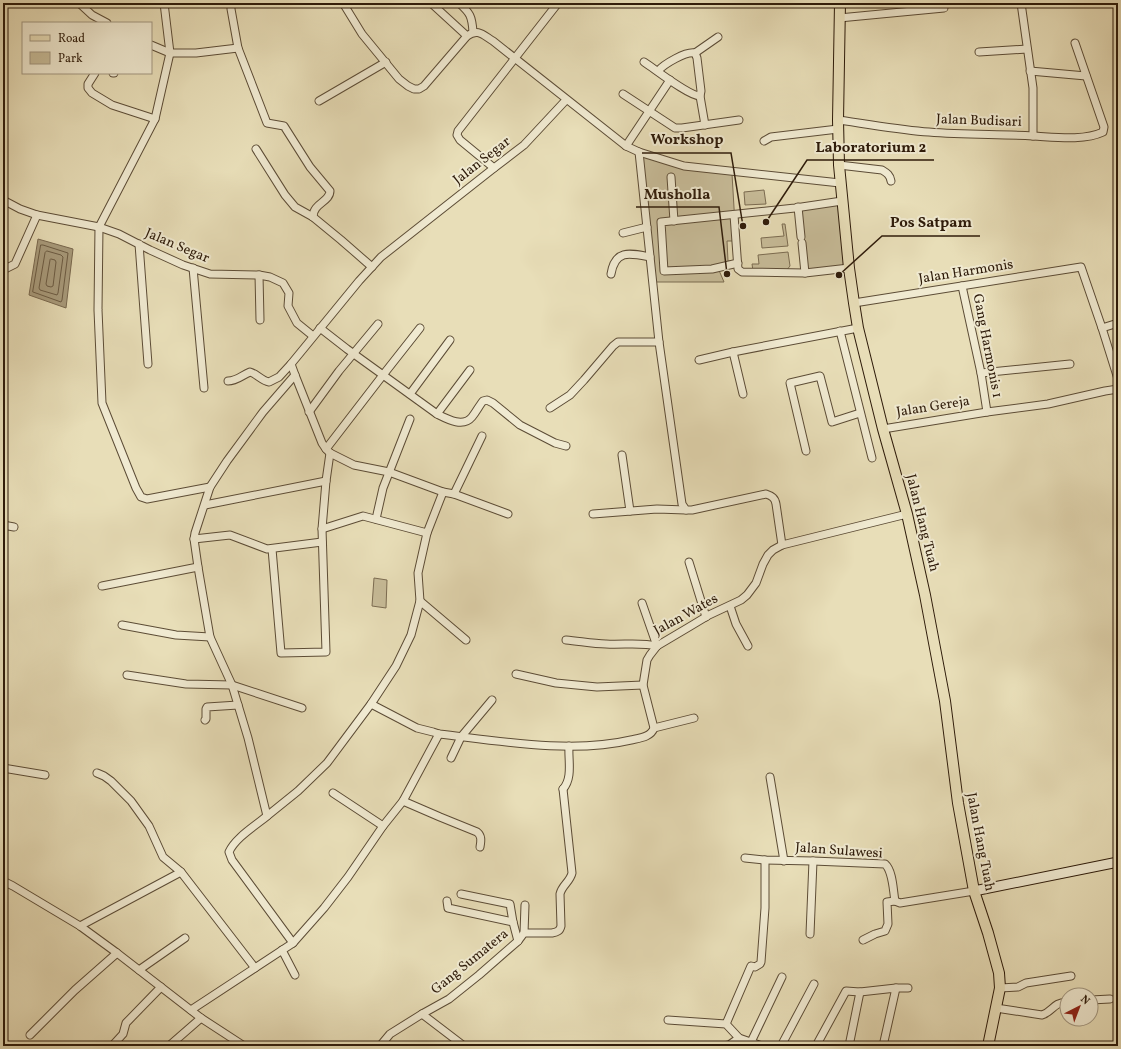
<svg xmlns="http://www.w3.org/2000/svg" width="1121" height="1049" font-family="Vollkorn,serif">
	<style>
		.green { fill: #c8bd9a; stroke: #7b6c52 }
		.water { fill: #a99c7d; stroke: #78684f }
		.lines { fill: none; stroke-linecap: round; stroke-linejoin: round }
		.shore { stroke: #6c5c44; stroke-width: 1 }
		.street-casing { stroke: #5c4c36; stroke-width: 9 }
		.secondary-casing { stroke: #2e1b0a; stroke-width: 11 }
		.primary-casing { stroke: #2e1b0a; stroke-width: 12 }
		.street { stroke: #f0ead1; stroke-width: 7 }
		.secondary { stroke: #f0ead1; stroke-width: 9 }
		.primary { stroke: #e8deb8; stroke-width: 10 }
		.labels { text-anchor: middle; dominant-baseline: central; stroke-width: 4; stroke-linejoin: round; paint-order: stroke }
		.street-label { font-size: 14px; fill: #2e1b0a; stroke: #f0ead1 }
		.leader { fill: none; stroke: #2e1b0a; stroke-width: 1.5 }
		.callout-dot { fill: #2e1b0a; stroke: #f0ead1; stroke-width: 1.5 }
		.callout-label { font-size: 15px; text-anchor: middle; font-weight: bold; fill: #2e1b0a; stroke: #f0ead1; stroke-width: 4; stroke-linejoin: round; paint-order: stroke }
	</style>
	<rect width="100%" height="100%" fill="#e8deb8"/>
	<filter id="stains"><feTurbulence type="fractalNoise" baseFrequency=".005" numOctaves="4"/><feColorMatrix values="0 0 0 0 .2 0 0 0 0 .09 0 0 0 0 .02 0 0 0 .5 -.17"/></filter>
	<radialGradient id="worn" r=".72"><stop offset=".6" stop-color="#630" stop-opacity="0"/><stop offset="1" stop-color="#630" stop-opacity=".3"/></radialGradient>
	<g class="green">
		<path d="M641 155 732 174 736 241H727L728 261H738L718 268 724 282H654Z"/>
		<path d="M764 190 766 204 745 205 744 192Z"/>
		<path d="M840 202 846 268 805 273 804 237 798 207Z"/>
		<path d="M782 224H785L788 246 762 248 761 238 784 236Z"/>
		<path d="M788 252 790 266 786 271H753L752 264H759L758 255Z"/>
		<path d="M374 578 387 580 386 608 372 606Z"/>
	</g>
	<path class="water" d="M38 239 73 249 66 308 29 295Z"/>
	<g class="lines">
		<g class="shore">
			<path d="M41 245H43L68 253 62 300 61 302 33 292Z"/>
			<path d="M47 251 61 255 63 257 58 293 57 295 40 290 39 288 45 253Z"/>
			<path d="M51 259 55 260 56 262 53 286 51 287 47 286 46 284 50 260Z"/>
		</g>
		<defs>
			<g id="street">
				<path d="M79 3 92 15 107 23"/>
				<path d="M164 3 170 53 155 119 99 227 98 310 102 403 136 488 141 497 147 499 210 487"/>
				<path d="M231 3V9L238 48 267 123 284 126 310 167 330 191C330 202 313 203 313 217"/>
				<path d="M343 3 362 34 399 79 408 86 414 89H419L424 86 467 36C478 28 483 35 493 41L626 146 639 152 684 166 840 183"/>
				<path d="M431 3 467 36"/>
				<path d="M459 3C470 13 472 16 473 32"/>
				<path d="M1021 3 1033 88V136"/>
				<path d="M839 18 944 8"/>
				<path d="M151 45 170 53H196L238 48"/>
				<path d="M979 52 1027 49"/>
				<path d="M695 53 697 58 701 91 700 96 705 125"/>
				<path d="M644 62C655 69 689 96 700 96"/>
				<path d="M658 71C664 64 686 51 695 53L718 37"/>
				<path d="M1030 71 1086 76"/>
				<path d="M95 73 88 84V88L92 93 112 105 155 119"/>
				<path d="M113 73H114"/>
				<path d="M623 94 675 128H682L739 120"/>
				<path d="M319 101 386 62"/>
				<path d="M838 120C869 124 899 130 929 132 964 135 999 134 1033 136 1054 137 1084 141 1103 132L1104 127 1075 43"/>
				<path d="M764 141 771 137 838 129"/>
				<path d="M626 146 670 80"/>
				<path d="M256 149 285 195 295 207 313 217 341 240 372 267"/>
				<path d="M639 152 659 342 682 504 686 510H692L766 494C772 496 775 498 776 504L782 545"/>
				<path d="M839 165 882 170C887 173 890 175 891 181"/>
				<path d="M494 168 460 140 457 135 458 131 558 3"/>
				<path d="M671 177 674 221"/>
				<path d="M3 200 20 209 37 215 99 227 119 234 150 250 183 265 210 274 259 275 270 277 283 283 289 293 288 306 297 323 313 336"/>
				<path d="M798 207 801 237"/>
				<path d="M734 215 738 269 742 272 805 273 849 268"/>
				<path d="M623 233 647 227"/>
				<path d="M802 243 805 273"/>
				<path d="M139 244 148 364"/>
				<path d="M738 263 712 269 664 271 661 222 795 208 842 201"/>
				<path d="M193 268 204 388"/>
				<path d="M3 270 15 264 37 215"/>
				<path d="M611 274C615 249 630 253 650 257"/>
				<path d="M259 275 260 320"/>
				<path d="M962 286 981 373 987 412"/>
				<path d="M854 303 1081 267 1102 328 1118 379"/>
				<path d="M320 328 347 349 437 414C447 419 463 428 472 417 476 412 479 406 483 401L487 400 493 403 520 425 555 443 566 446"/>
				<path d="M1102 328 1118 323"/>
				<path d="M840 331 872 458"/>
				<path d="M733 352 743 394"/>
				<path d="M699 360 733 352 858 328"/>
				<path d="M981 373 1070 364"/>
				<path d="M228 381C237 381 242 375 250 372 257 374 262 381 269 382L279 377 291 364"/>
				<path d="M410 394 450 340"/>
				<path d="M550 408 570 395 584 380 613 346 618 342H659"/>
				<path d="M309 412 339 371 378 324"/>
				<path d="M437 414 470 370"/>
				<path d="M883 429 987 412 1048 404 1105 391 1118 389"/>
				<path d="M326 449 383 375 420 328"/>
				<path d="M806 451 790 383 820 376 832 422 860 413"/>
				<path d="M622 455 630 511"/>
				<path d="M454 494 482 436"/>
				<path d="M205 505 326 481"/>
				<path d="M508 514 454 494 443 492 389 472 354 465 330 453 326 449 322 443 295 375 291 364 359 281 381 257 494 168 524 145 566 100"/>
				<path d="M593 514 657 509 686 510"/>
				<path d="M376 519 383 488 410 419"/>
				<path d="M3 525 14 527"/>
				<path d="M322 529 363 516 427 533"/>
				<path d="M194 539 230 535 267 549 322 542"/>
				<path d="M272 549 281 653 326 652 322 529 326 481 330 453"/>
				<path d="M689 562 706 617"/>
				<path d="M102 586 198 567"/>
				<path d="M420 601 466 640"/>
				<path d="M642 603 657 646"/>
				<path d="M730 606 736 624 748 646"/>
				<path d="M122 625 176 635 210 637"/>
				<path d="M566 640C579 641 593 644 606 644 624 645 640 642 657 646"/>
				<path d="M516 674 556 683 597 687 643 685"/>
				<path d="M127 675 186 684 232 685 302 708"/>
				<path d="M371 704 417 728 433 732 439 734C499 741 572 754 631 740 640 738 651 737 654 728L643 685 647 660 650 655 657 646 689 627 709 615 741 600 747 595 756 583 763 564 768 555 773 550 782 545 907 514"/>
				<path d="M205 720 206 719V709L207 707 238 705"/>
				<path d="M654 728 694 718"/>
				<path d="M451 758 461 737 492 700"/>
				<path d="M3 768 45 775"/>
				<path d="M97 773 104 776 111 781 131 801 149 826 163 857 181 872 255 968"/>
				<path d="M770 777 784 861"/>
				<path d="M563 789C573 778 568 760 569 746"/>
				<path d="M333 793 383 826"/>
				<path d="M403 801 440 817 477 832C482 836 481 841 480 847"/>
				<path d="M267 816 298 791 327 763 371 704 396 666 411 635 420 601 418 573 427 533 443 492"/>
				<path d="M745 858 765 860 813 861 885 864C893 871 893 890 895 901L900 903 974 891"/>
				<path d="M3 881 13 886 80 926 117 953 201 1018 244 1046"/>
				<path d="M461 894 510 904 513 922 518 941"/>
				<path d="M447 901 448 908 513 922"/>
				<path d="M80 926 181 872"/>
				<path d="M524 933 525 905"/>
				<path d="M810 934 813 861"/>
				<path d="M863 940 875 934 885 931 888 924 887 902 895 901"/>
				<path d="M293 943 232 860 229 852C235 838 255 826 267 816L248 738 232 685 210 637 198 567 194 539 195 533 210 487 227 461 263 412 295 375"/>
				<path d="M282 950 295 975"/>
				<path d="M139 970 185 938"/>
				<path d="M896 988H908"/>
				<path d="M1000 988 1018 987 1026 983 1071 976"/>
				<path d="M1091 1000 1110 999"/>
				<path d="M996 1008 1042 1015C1054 1011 1052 1003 1067 1002"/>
				<path d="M191 1010 293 943 324 908 348 877 383 826 403 801 439 734"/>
				<path d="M422 1014 464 1046"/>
				<path d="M668 1020 726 1024 739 1038 762 1046"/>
				<path d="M726 1024 751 966 755 967 760 964 761 962 765 908V860"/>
				<path d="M30 1035 75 990 117 953"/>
				<path d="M751 1042 782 977"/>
				<path d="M112 1046 123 1034 126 1023 161 987"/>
				<path d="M169 1046 201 1018"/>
				<path d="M380 1046 390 1034 422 1014 449 999 479 975 518 941 524 933H552C557 932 560 931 561 926L560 894C562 885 570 882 572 873L563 789"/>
				<path d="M723 1046 729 1045 739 1038"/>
				<path d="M781 1046 814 984"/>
				<path d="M816 1046 846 991 860 992 896 988 883 1046"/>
				<path d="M849 1046 860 992"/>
			</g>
			<path id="secondary" d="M974 891 1118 862"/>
			<path id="primary" d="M840 3 838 120 839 165 849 268 854 303 858 328 883 429 907 514 925 595 945 701 958 803 974 891 988 933 999 973 1000 988 988 1046"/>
		</defs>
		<use href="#street" class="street-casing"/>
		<use href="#secondary" class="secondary-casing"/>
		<use href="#primary" class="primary-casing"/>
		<use href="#street" class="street"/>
		<use href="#secondary" class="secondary"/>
		<use href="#primary" class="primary"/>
	</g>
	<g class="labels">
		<g class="street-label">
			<text transform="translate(979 121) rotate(2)">Jalan Budisari</text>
			<text transform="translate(482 161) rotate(-38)">Jalan Segar</text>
			<text transform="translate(177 246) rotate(23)">Jalan Segar</text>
			<text transform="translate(966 272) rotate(-9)">Jalan Harmonis</text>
			<text transform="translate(987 346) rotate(79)">Gang Harmonis 1</text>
			<text transform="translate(933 407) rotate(-9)">Jalan Gereja</text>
			<text transform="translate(922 523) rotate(76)">Jalan Hang Tuah</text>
			<text transform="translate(686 615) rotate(-29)">Jalan Wates</text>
			<text transform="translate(980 842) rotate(79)">Jalan Hang Tuah</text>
			<text transform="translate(839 851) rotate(4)">Jalan Sulawesi</text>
			<text transform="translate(470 962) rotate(-39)">Gang Sumatera</text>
		</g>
	</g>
	<path class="leader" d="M743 226L731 153H642M766 222L807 160H934M727 274L719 207H636M839 275L882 236H980"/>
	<g class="callout-dot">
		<circle cx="743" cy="226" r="4"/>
		<circle cx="766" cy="222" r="4"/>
		<circle cx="727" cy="274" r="4"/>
		<circle cx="839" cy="275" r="4"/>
	</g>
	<g class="callout-label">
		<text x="687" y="144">Workshop</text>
		<text x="871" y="152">Laboratorium 2</text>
		<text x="677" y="199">Musholla</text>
		<text x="931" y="227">Pos Satpam</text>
	</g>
	<rect width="1121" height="1049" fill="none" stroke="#e8deb8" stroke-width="16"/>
	<rect x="4" y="4" width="1113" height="1041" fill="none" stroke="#2e1b0a" stroke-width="2"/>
	<rect x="8" y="8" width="1105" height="1033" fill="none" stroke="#2e1b0a"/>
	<rect x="22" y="22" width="130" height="52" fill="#f0ead1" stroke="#a29781"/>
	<rect x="30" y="35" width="20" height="6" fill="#e8deb8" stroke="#a29781"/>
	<text x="58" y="42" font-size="12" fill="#2e1b0a">Road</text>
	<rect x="30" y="52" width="20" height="12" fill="#c8bd9a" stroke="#a29781"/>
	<text x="58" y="62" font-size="12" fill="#2e1b0a">Park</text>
	<g transform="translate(1079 1007) rotate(42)"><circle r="19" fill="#f0ead1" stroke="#a29781"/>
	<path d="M0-3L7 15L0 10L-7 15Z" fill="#8f2418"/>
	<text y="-6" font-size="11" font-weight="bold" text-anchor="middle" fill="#2e1b0a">N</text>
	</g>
	<rect width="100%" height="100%" filter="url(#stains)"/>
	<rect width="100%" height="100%" fill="url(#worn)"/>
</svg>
